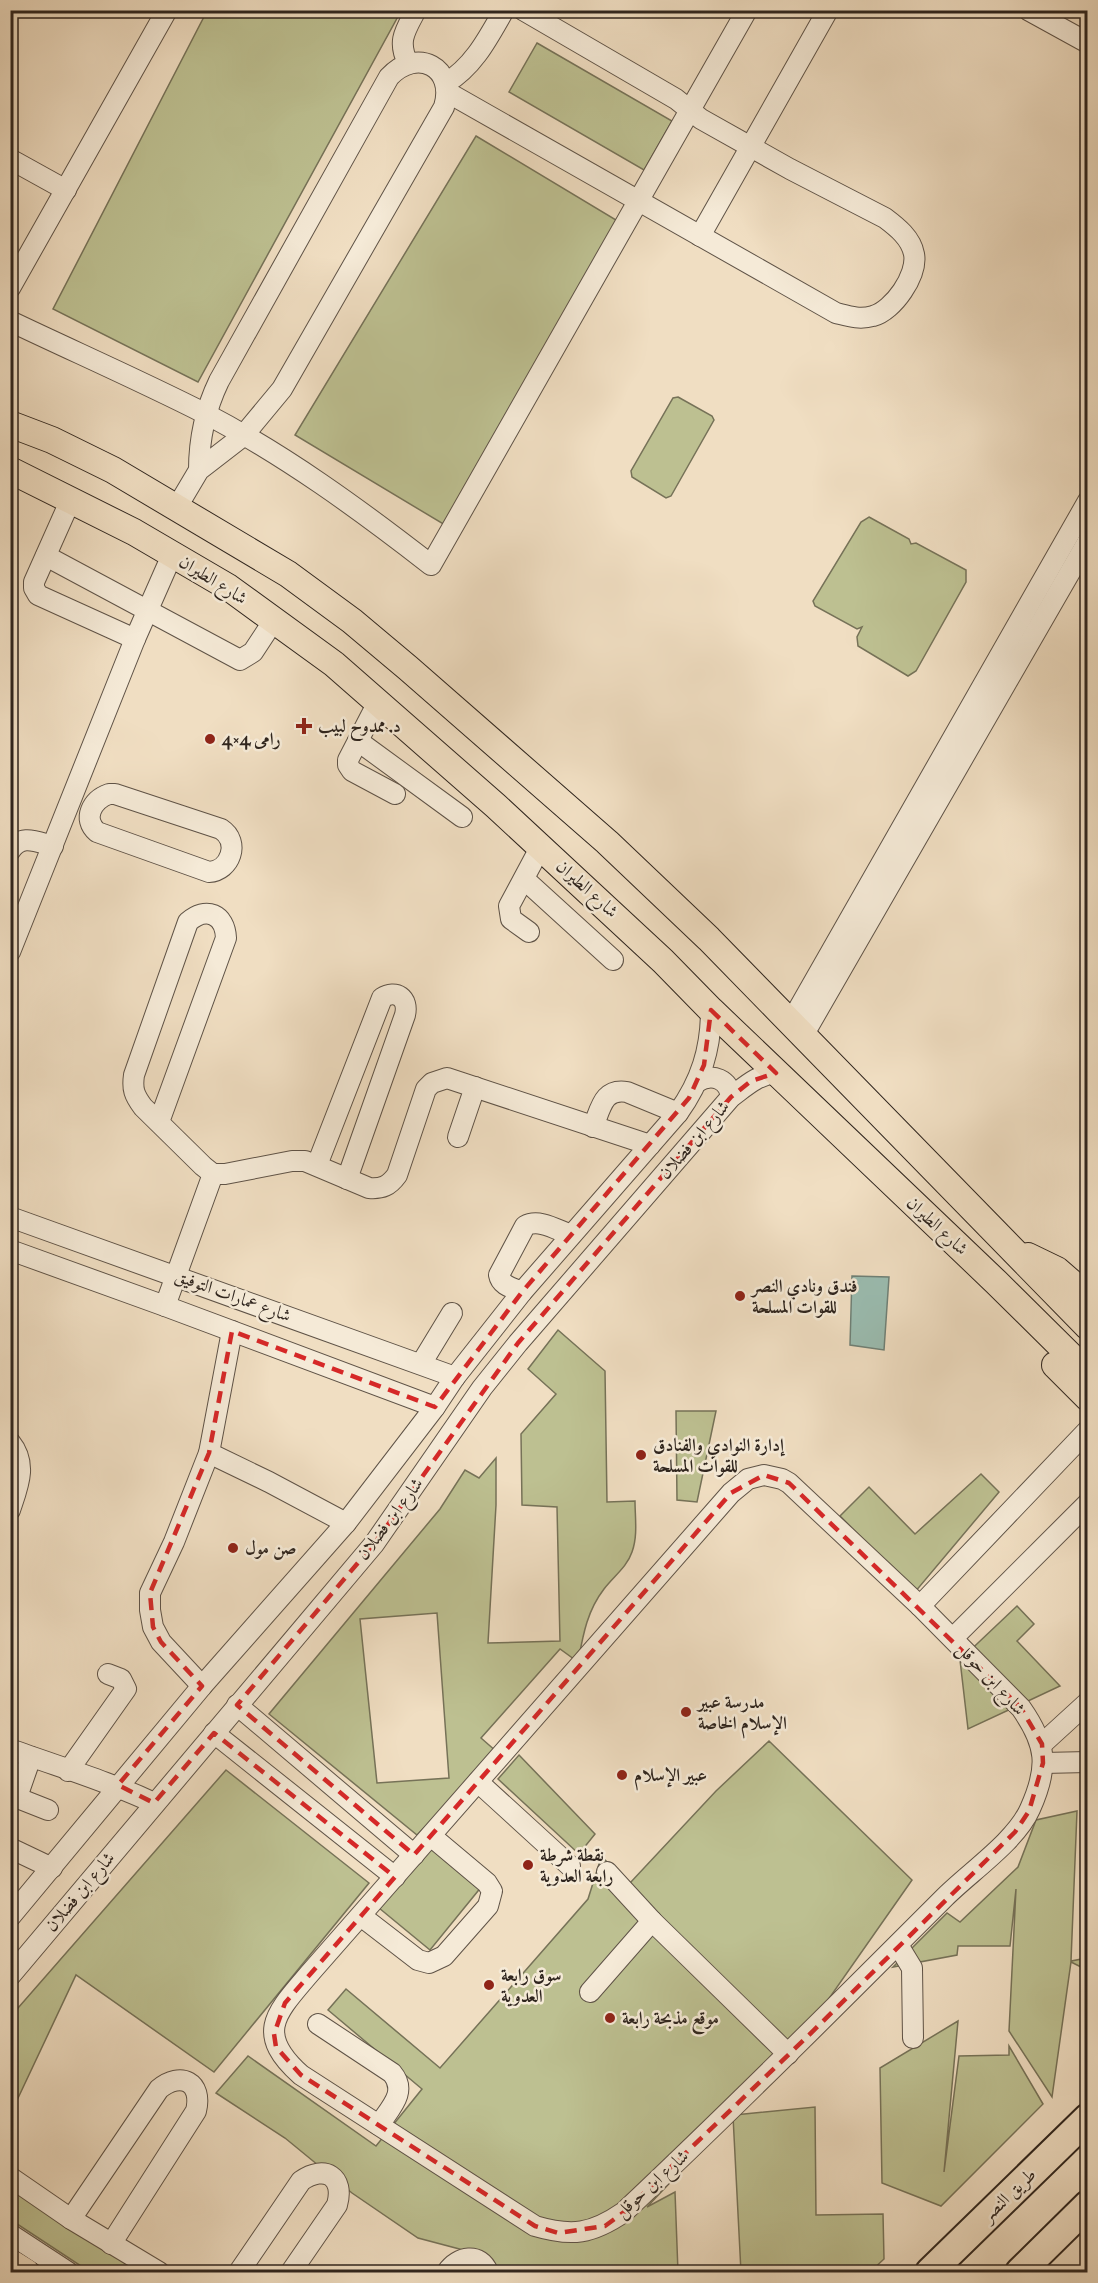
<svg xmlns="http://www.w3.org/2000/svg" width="1098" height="2283" font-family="'IM FELL French Canon',Amiri,serif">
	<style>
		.green { fill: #bdc091; stroke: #767258; stroke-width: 1.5; fill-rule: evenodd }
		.water { fill: #9abcb0; stroke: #6f8076; stroke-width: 1.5 }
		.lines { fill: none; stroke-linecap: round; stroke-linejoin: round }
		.minor-casing { stroke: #5f5347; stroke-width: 22 }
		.major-casing { stroke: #2f251e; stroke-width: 28 }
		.highway-casing { stroke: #2f251e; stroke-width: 32 }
		.minor { stroke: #f5ead7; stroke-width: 20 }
		.major { stroke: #f0dec2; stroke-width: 26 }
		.highway { stroke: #f0dec2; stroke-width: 28 }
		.marked { fill: none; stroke: #d62828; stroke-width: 4.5; stroke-dasharray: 12 8; stroke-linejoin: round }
		.poi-dot { fill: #8f2418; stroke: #f5ead7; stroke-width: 2 }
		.labels { text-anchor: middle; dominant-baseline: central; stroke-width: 5; stroke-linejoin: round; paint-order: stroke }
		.street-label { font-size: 18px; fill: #2f251e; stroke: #f5ead7 }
		.poi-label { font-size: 18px; font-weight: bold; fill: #2f251e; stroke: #f5ead7; text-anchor: start }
	</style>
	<rect width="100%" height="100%" fill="#f0dec2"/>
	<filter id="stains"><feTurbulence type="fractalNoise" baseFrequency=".00333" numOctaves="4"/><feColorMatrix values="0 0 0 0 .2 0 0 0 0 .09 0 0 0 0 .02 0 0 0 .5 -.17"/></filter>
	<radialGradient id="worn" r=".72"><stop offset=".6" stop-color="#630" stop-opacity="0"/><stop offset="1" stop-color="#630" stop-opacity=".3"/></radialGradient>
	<g class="green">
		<path d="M207 11H401L198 382 53 309Z"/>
		<path d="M537 43 672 121 644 170 509 92Z"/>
		<path d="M476 136 626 226 445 525 295 435Z"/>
		<path d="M678 397 712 416 714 420 671 496 666 498 632 477 631 471 673 398Z"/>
		<path d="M869 517 909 539 911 544 916 543 966 570V582L916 671 908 676 858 646 857 637 862 627 857 629 815 606 813 601 861 522Z"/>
		<path d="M558 1330 605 1371 607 1502 635 1501C635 1517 638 1536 632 1552 627 1567 614 1576 604 1589 587 1611 583 1635 578 1662L560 1649 481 1738 497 1752 417 1835 269 1714 440 1509 465 1470 479 1478 496 1458V1505L488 1643 560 1641 557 1507 522 1505 521 1434 556 1394 528 1369ZM437 1613 449 1778 377 1783 360 1619Z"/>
		<path d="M676 1411H716L697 1502 677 1500Z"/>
		<path d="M981 1474 999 1492 915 1592 840 1516 869 1487 915 1534Z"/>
		<path d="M1017 1606 1034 1624 1017 1641 1060 1686 968 1729 960 1660Z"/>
		<path d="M769 1741 912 1880 788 2057 734 2115 815 2107 816 2215 883 2214 884 2259 870 2272H741L733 2116 647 2207 675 2192 678 2272H503L482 2255 418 2238 352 2193 285 2138 216 2093 248 2056 376 2146 422 2089 328 2010 346 1989 440 2068 588 1899 599 1864 605 1860 630 1883 716 1791Z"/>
		<path d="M519 1755 595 1834 579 1854 498 1779Z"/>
		<path d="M226 1770 369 1883 214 2072 76 1975 11 2113V2016Z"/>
		<path d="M1077 1811 1071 1961 1087 1958V1970L1071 1962 1052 2097 1009 2031 1016 1889 1010 1946H958L957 1955 893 1967 947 1913 960 1922 1018 1867 1036 1820Z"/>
		<path d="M432 1845 482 1886 430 1950 379 1908Z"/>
		<path d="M958 2021 944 2172 959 2056 1009 2055V2046L1043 2104 941 2206 882 2183 880 2068Z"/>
		<path d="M10 2187 139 2272H90L11 2220Z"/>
	</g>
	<path class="water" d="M852 1276 889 1277 884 1350 850 1345Z"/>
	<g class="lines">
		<defs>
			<g id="minor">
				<path d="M1028 10 1088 43"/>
				<path d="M408 63C397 41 405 31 416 10"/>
				<path d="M446 83C474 66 488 38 504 10"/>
				<path d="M447 92 836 313C848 316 859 320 873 316 893 311 918 275 914 254 911 238 897 227 885 218L790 169 701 119 676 99 523 10"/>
				<path d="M10 159 66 190"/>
				<path d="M700 236 828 10"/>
				<path d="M10 288 167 10"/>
				<path d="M10 321C75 352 141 381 204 413 285 455 359 509 431 565L747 10"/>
				<path d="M71 499 34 582V588L38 595 135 639"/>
				<path d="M177 507 199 470 243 436 282 389 444 107C456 67 417 47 389 77L219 381C205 410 199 438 199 470"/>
				<path d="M46 556 240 660 253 652 274 620"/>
				<path d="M378 702 348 760V765L352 771 395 794"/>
				<path d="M358 741 462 817"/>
				<path d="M109 794H115L221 829C241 842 230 871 209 872L97 832C82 819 92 800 109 794Z"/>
				<path d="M10 851C21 833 37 842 53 846"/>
				<path d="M524 879 613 960"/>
				<path d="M529 932 511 919 509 906 540 848"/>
				<path d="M10 952 135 639 172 555"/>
				<path d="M791 1022 1088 501"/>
				<path d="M804 1034 1088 541"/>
				<path d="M697 1082C713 1072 729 1080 731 1097"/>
				<path d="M159 1122 226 938C225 914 206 906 188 922L134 1075C132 1089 134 1095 143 1107L203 1166 213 1174H225L292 1161H305L369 1188C382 1189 389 1186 397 1175L426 1089 432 1083 447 1078 650 1145"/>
				<path d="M593 1127C601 1108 603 1088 627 1092L678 1113"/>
				<path d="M458 1137 475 1087"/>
				<path d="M317 1165 382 998C396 989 409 998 405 1015L347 1179"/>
				<path d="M10 1217 455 1377"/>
				<path d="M10 1250 165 1306 435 1407"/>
				<path d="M522 1292C513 1288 501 1286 499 1275L525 1226C539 1218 557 1230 571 1235"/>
				<path d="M165 1306 213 1174"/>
				<path d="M421 1364 452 1313"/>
				<path d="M10 1442C28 1464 18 1486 10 1510"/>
				<path d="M209 1453 269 1482 346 1523"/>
				<path d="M764 1475 782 1479 789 1483 920 1606 1021 1708C1047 1745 1049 1767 1030 1809 1016 1841 970 1872 945 1897 839 2003 733 2109 624 2212 592 2234 572 2237 535 2226L301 2075C254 2033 276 2013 310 1973L731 1493 748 1479Z"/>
				<path d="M920 1606 1088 1430"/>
				<path d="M953 1638 1088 1503"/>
				<path d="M202 1686 161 1642 153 1627 150 1610V1593L174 1542 209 1453 232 1331"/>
				<path d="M237 1705 414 1855"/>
				<path d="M214 1733 395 1877"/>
				<path d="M1042 1744 1088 1702"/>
				<path d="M10 1749C59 1767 108 1781 154 1803"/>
				<path d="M1043 1763 1088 1762"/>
				<path d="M68 1771 126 1689 121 1679 108 1674"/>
				<path d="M478 1782 570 1866"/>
				<path d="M10 1795 48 1810"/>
				<path d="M17 1797 31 1757"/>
				<path d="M10 1848 52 1868"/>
				<path d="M607 1872 652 1921 788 2054"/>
				<path d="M361 1916 418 1960 429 1963 444 1956 488 1906 492 1891 487 1883 431 1836"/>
				<path d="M10 1917 202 1686 346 1523 435 1407 455 1377 522 1292 678 1113C701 1081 711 1049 711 1010"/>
				<path d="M898 1945 912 1968 913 2038"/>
				<path d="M10 1976 374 1544 482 1388 518 1343 731 1097C746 1086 757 1075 776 1073"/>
				<path d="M590 1992 652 1921"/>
				<path d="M318 2024 392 2073C408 2092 390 2108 379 2125"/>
				<path d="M10 2177 71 2219 159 2272"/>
				<path d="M71 2219 159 2089C181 2071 203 2082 196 2111L111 2244"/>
				<path d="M10 2234 68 2272"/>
				<path d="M239 2272 301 2181C325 2164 345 2177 337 2205L291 2272"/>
				<path d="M447 2272C458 2256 480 2252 488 2272"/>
			</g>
			<g id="major">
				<path d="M10 424 52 440 113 470 288 574 352 621 408 668 607 842 709 939 1088 1327"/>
				<path d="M10 470 134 532 228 587 334 664 496 806 663 961 711 1010 996 1282 1088 1373"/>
				<path d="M1028 1256 1057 1270 1088 1297"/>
				<path d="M1055 1365 1088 1398"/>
				<path d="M10 2262 26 2272"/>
			</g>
			<g id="highway">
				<path d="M930 2272 1088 2118"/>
				<path d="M1020 2272 1088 2205"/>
			</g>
		</defs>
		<use href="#minor" class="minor-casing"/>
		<use href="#major" class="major-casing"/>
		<use href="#highway" class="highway-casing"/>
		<use href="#minor" class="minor"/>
		<use href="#major" class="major"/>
		<use href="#highway" class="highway"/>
	</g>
	<path class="marked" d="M711 1010 776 1073 751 1081 731 1097 518 1343 374 1544 237 1705 414 1855 731 1493 764 1475 789 1483 1021 1708 1042 1744 1043 1763 1029 1811 1015 1832 808 2036 624 2212 605 2226 558 2233 535 2226 301 2075 276 2047 274 2034 285 2003 395 1877 214 1733 154 1803 118 1785 202 1686 161 1642 153 1627 150 1593 209 1453 232 1331 435 1407 522 1292 689 1098 704 1065Z"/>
	<g class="poi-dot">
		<path d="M301 717h6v6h6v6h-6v6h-6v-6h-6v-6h6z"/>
		<circle cx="210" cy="739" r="6"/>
		<circle cx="740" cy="1296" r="6"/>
		<circle cx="641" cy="1455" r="6"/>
		<circle cx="233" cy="1548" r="6"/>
		<circle cx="686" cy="1712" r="6"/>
		<circle cx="622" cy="1775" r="6"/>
		<circle cx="528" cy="1865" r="6"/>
		<circle cx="489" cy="1985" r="6"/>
		<circle cx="610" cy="2018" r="6"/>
	</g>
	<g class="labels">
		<g class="street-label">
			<text transform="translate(213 580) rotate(32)">شارع الطيران</text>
			<text transform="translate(587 889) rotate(42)">شارع الطيران</text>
			<text transform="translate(694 1140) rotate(-49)">شارع ابن فضلان</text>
			<text transform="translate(937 1226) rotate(43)">شارع الطيران</text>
			<text transform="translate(233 1296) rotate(20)">شارع عمارات التوفيق</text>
			<text transform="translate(390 1519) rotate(-53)">شارع ابن فضلان</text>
			<text transform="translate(991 1679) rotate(47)">شارع ابن حوقل</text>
			<text transform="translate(80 1892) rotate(-50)">شارع ابن فضلان</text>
			<text transform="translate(652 2184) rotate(-42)">شارع ابن حوقل</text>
			<text transform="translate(1009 2195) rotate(-44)">طريق النصر</text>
		</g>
		<g class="poi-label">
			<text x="318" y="726">د. ممدوح لبيب</text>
			<text x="222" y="739">رامى 4×4</text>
			<text x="752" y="1286">فندق ونادي النصر<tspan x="752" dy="21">للقوات المسلحة</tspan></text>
			<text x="653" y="1445">إدارة النوادي والفنادق<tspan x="653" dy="21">للقوات المسلحة</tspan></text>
			<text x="245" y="1548">صن مول</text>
			<text x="698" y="1702">مدرسة عبير<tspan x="698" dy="21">الإسلام الخاصة</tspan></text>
			<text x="634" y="1775">عبير الإسلام</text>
			<text x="540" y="1855">نقطة شرطة<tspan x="540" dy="21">رابعة العدوية</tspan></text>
			<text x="501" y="1975">سوق رابعة<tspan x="501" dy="21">العدوية</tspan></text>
			<text x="622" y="2018">موقع مذبحة رابعة</text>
		</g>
	</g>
	<rect width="1098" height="2283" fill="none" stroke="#f0dec2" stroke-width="36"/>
	<rect x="12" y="12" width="1074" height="2259" fill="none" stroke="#2f251e" stroke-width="3"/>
	<rect x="18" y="18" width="1062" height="2247" fill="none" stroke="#2f251e" stroke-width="1.5"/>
	<rect width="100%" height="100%" filter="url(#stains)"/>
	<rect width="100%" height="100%" fill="url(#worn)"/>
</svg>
